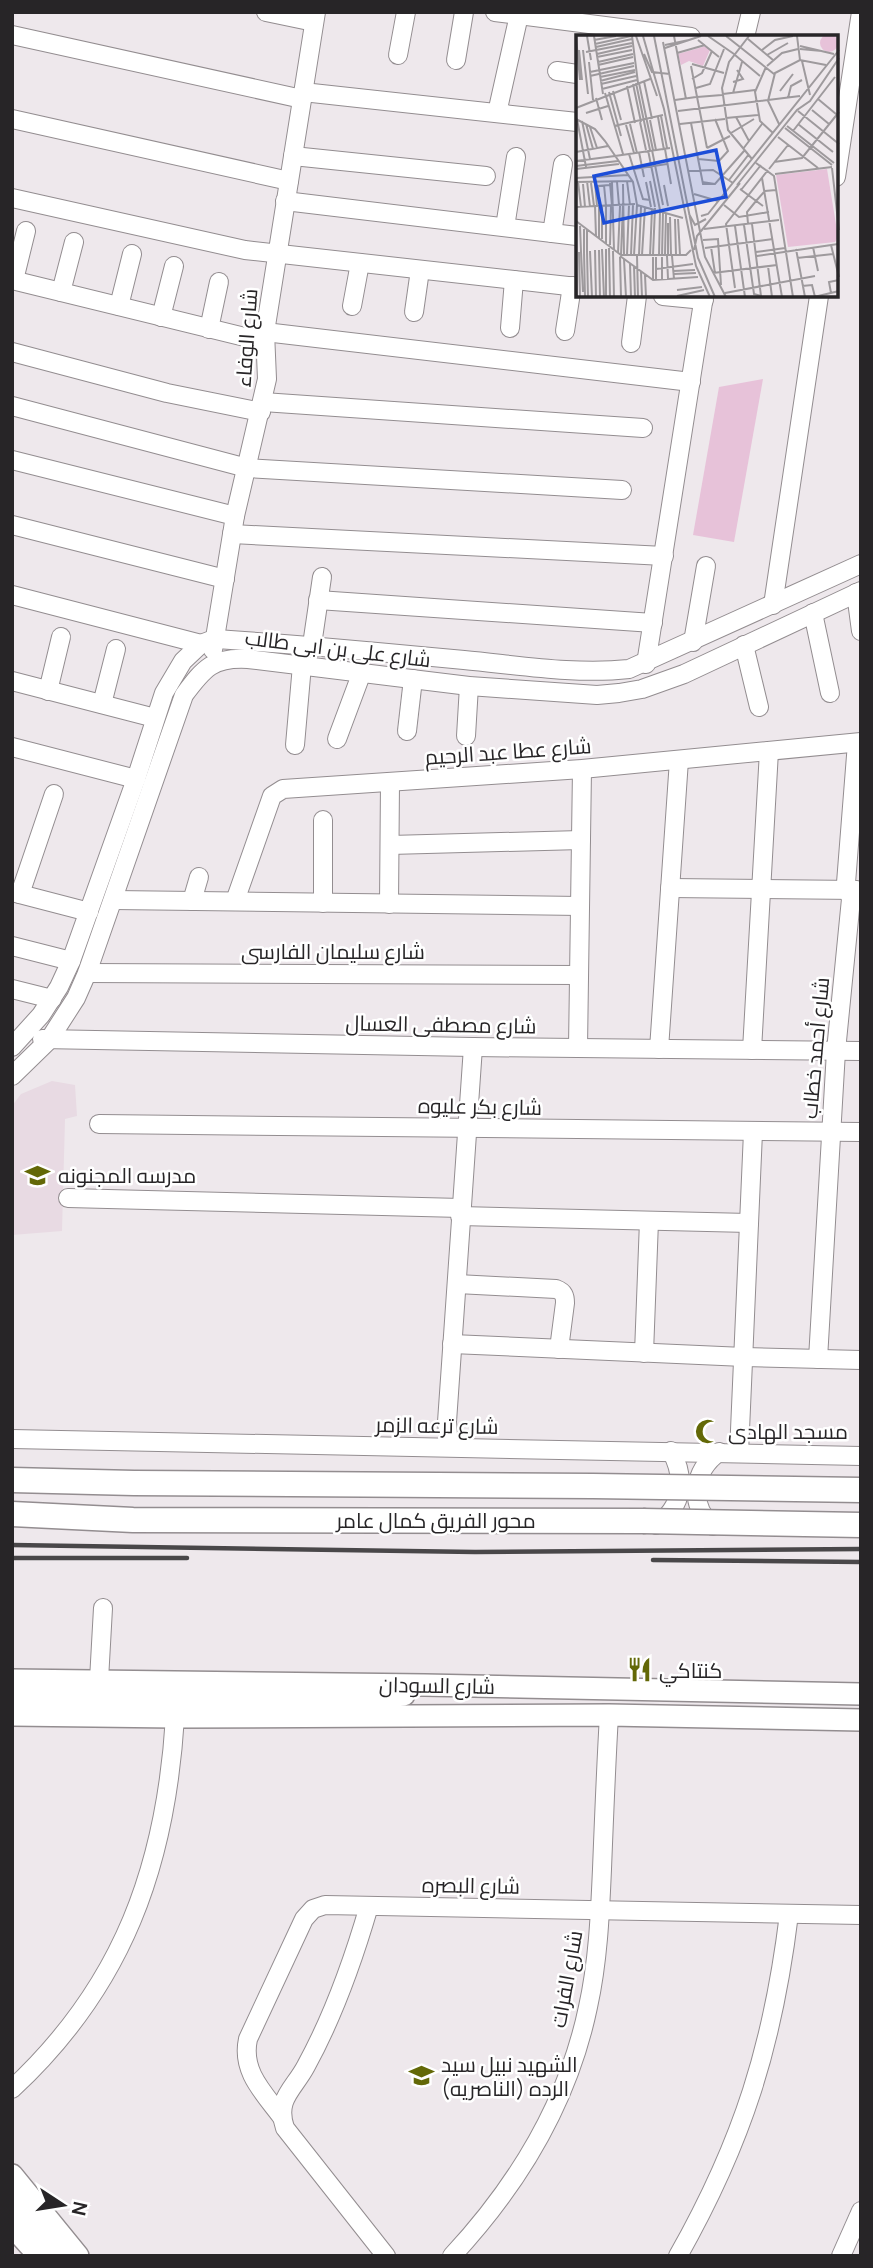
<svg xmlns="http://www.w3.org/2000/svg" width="873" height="2268" font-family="Manrope,Cairo,sans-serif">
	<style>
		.built { fill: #e8dae3 }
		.green { fill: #e7c2d9 }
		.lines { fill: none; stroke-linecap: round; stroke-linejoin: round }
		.minor-casing { stroke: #938d90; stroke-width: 20 }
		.major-casing { stroke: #938d90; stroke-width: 24 }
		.highway-casing { stroke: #938d90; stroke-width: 27 }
		.minor { stroke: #fff; stroke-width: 18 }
		.major { stroke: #fff; stroke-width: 21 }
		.highway { stroke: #fff; stroke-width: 24 }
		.rail { stroke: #494749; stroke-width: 4.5 }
		.highway-bridge-casing { stroke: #938d90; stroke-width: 27; stroke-linecap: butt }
		.highway-bridge { stroke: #fff; stroke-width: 24 }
		.labels { text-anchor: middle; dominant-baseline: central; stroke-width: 5; stroke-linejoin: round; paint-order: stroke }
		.street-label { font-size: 21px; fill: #272527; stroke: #fff }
		.poi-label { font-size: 21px; fill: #272527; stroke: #fff; text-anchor: start }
		.inset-road { fill: none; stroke: #9e9a9d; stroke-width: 2 }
		.view { fill: #1d4ed8; fill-opacity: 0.15; stroke: #1d4ed8; stroke-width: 3.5 }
		.inset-edge { fill: none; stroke: #272527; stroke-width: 3.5 }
	</style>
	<rect width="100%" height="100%" fill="#eee8ec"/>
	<path class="built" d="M52 1081 75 1085 77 1116 65 1119 62 1231 12 1235V1106L21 1094Z"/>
	<path class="green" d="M763 379 734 542 693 535 719 387Z"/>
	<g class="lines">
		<defs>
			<g id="minor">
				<path d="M266 12 314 22"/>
				<path d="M495 12 691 37"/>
				<path d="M12 35 302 99"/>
				<path d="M745 37 751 12"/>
				<path d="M398 55 406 12"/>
				<path d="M456 60 464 12"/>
				<path d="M557 71 577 74"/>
				<path d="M303 92 577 122"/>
				<path d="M497 113 519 15"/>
				<path d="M12 119 289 181"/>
				<path d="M293 156 486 176"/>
				<path d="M836 177 861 12"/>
				<path d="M12 198 245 250 577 287"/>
				<path d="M285 201 577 236"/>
				<path d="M505 227 516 157"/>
				<path d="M552 233 563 164"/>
				<path d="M12 280 265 342"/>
				<path d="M14 280 26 231"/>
				<path d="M61 292 74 242"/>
				<path d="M663 296 704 300"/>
				<path d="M119 306 132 254"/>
				<path d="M352 306 360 263"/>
				<path d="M414 312 420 270"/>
				<path d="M161 317 174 266"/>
				<path d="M510 328 514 280"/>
				<path d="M209 329 219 282"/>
				<path d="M565 331 572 286"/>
				<path d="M265 332 691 382"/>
				<path d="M631 343 637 296"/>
				<path d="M12 352 167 393 261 412"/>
				<path d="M263 402 643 428"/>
				<path d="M12 406 247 468 622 490"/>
				<path d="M12 460 235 516"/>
				<path d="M12 525 225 579"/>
				<path d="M232 534 664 556"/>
				<path d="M856 593 861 631"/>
				<path d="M12 595 201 644"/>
				<path d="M318 600 653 623"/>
				<path d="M773 605 819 296"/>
				<path d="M813 613 830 693"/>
				<path d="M693 642 706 566"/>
				<path d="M312 645 322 577"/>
				<path d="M744 645 759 707"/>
				<path d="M213 650 235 516 267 379 265 332 316 12"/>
				<path d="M646 664 704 296"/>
				<path d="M12 681 155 718"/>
				<path d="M48 691 61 637"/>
				<path d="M102 704 116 649"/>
				<path d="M407 731 413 679"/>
				<path d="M466 736 469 686"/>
				<path d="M337 739 362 672"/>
				<path d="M295 745 302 665"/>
				<path d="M12 747 136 779"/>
				<path d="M323 820V903"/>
				<path d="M390 845 581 840"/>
				<path d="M670 888 857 890"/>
				<path d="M12 892 89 912"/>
				<path d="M20 894 54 794"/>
				<path d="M114 900 580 906"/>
				<path d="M192 901 199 877"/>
				<path d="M235 901 272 796 283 789 582 769 861 742"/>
				<path d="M389 904 390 782"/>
				<path d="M12 946 71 961"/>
				<path d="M87 973 579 975"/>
				<path d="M12 989 52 999"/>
				<path d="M42 1039 473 1047 861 1051"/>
				<path d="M12 1047 41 1015 59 987 71 961 136 779 164 693 183 661 201 644 214 639C298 644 381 652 464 660 518 665 575 675 629 669L861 564"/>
				<path d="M578 1048 582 769"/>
				<path d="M659 1049 679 760"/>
				<path d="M752 1050 769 751"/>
				<path d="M12 1076 49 1040 76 998 87 973 184 695C204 668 213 657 248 659L469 686 597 695 619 693 642 689 684 674 861 591"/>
				<path d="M99 1124 861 1132"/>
				<path d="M68 1198 461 1208"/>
				<path d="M460 1216 749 1223"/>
				<path d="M457 1284 556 1289C564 1292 565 1296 565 1303L559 1349"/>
				<path d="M452 1344 744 1357 861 1360"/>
				<path d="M644 1353 649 1221"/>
				<path d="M818 1359 836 1051 851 899 846 883 857 743"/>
				<path d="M12 1439 861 1456"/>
				<path d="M449 1447 447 1422 473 1047"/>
				<path d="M739 1453 753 1132"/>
				<path d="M656 1525C683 1508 686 1478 671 1451"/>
				<path d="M713 1526C688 1505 693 1471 719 1452"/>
				<path d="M99 1680 103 1608"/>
				<path d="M369 1906C353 1961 334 2015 306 2066 294 2089 275 2099 285 2128L386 2256"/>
				<path d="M12 2089C123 1986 166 1866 175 1717"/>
				<path d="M281 2116C263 2092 241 2071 248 2039L304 1919 313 1909 325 1905 861 1915"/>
				<path d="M452 2256C518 2185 568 2103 588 2007 598 1962 600 1915 602 1869 604 1818 606 1766 609 1715"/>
				<path d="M678 2256C743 2141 773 2045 789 1914"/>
				<path d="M841 2256 861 2211"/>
			</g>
			<g id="major">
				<path d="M12 1680 425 1685 861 1694"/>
				<path d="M12 1697 358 1700 404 1695"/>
				<path d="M12 1715 175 1717 609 1715 861 1720"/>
				<path d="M12 2175 78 2256"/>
				<path d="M12 2226 39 2256"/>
			</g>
			<g id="highway">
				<path d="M12 1514 133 1520 643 1521"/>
				<path d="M12 2202 62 2256"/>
			</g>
		</defs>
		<use href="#minor" class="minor-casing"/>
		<use href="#major" class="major-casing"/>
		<use href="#highway" class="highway-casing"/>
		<use href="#minor" class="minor"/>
		<use href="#major" class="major"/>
		<use href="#highway" class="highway"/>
		<g class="rail">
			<path d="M12 1545 475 1552 861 1549"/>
			<path d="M12 1558H187"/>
			<path d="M653 1560 861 1562"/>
		</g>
		<defs>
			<g id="highway-bridge">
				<path d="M12 1480 134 1483 593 1486 861 1490"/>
				<path d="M643 1521 861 1525"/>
			</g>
		</defs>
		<use href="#highway-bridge" class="highway-bridge-casing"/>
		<use href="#highway-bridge" class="highway-bridge"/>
	</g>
	<defs>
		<symbol id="school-bare" viewBox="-9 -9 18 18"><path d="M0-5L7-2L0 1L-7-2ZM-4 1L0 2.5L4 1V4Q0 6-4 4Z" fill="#636807" stroke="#fff" stroke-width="2.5" paint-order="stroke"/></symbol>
		<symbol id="mosque-bare" viewBox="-9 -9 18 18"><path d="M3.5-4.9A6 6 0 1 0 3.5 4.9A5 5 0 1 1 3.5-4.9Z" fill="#636807" stroke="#fff" stroke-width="2.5" paint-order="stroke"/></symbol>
		<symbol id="restaurant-bare" viewBox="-9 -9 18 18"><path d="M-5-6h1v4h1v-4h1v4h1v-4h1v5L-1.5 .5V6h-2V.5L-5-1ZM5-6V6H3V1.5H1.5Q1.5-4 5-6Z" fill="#636807" stroke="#fff" stroke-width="2.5" paint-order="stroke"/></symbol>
	</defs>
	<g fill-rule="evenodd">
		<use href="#school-bare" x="20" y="1158" width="35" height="35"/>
		<use href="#mosque-bare" x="690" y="1414" width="35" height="35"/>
		<use href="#restaurant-bare" x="622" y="1652" width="35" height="35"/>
		<use href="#school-bare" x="404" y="2058" width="35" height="35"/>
	</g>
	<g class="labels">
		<g class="street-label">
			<text transform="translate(246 338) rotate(-86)">شارع الوفاء</text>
			<text transform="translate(338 648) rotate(7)">شارع على بن ابى طالب</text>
			<text transform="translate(508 751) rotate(-4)">شارع عطا عبد الرحيم</text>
			<text x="333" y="951">شارع سليمان الفارسى</text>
			<text transform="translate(441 1024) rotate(1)">شارع مصطفى العسال</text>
			<text transform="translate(815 1048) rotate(-85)">شارع أحمد خطاب</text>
			<text transform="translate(480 1106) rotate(1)">شارع بكر عليوه</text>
			<text transform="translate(437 1425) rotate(1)">شارع ترعه الزمر</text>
			<text x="436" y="1520">محور الفريق كمال عامر</text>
			<text transform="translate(437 1685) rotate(1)">شارع السودان</text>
			<text transform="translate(471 1885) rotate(1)">شارع البصره</text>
			<text transform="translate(566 1979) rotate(-80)">شارع الفرات</text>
		</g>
		<g class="poi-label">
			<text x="58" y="1175">مدرسه المجنونه</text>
			<text x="728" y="1431">مسجد الهادى</text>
			<text x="659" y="1670">كنتاكي</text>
			<text x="441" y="2064">الشهيد نبيل سيد<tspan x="441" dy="24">الرده (الناصريه)</tspan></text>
		</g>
	</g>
	<g transform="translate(576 35)">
		<rect width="262" height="262" fill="#eee8ec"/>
		<path d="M244 8a9 9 0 1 1 18 0a9 9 0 1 1-18 0ZM130 11 134 15 127 31 113 26 105 30 102 19ZM251 134 262 202 259 207 212 212 200 140Z" fill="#e7c2d9"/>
		<path class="inset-road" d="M11 1 15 25M18 1 27 59M56 1 62 48M60 1 81 61M67 1 88 74 120 231 134 262M78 1 122 223 139 262M98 1 110 64M132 1 158 19M150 1 198 39M173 1 153 27 146 53 152 95 176 124M221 1 224 25M0 2 4 45M172 4 197 25M18 5 40 1M122 5 143 22M87 7 129 222 150 262M19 9 55 1M89 10 113 5M224 11 258 19M20 12 56 4M89 13 125 1M224 14 246 16M3 15 6 45M7 15 12 59M186 15 199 5 217 1M10 17 56 8M101 18 129 10M21 19 56 11M68 19 76 37 94 39M159 20 184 41M191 20 212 8M21 22 56 15M226 26 234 60M13 27 17 65M22 27 57 19M116 29 148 38M22 30 57 22M115 31 131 113M191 31 206 18 222 14M190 32 179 57 184 86 197 98M14 37 58 28M14 41 58 31M24 42 59 35M116 44 126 38 136 16M24 46 59 37M68 46 76 84M157 47 167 44 161 35M60 48 74 115M63 48 77 115M25 49 60 41M57 49 65 87M51 51 59 88M120 53 134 49 148 14M26 54 61 45M37 56 45 85M204 56 217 39M33 57 45 101M29 58 47 119M157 58 166 27M147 59 179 55M121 62 146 60M20 63 26 85M212 63 215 51 226 45M242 64 260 79M99 65 120 62M0 73 74 44M236 75 253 89M102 76 224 61M222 76 263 109M10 78 32 71M85 81 91 113M82 82 88 115M160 82 173 106M150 83 182 80M0 84 19 94 29 106 57 147 61 170 107 183M1 84 10 132M74 85 80 115M6 86 14 124M64 87 70 115M115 88 127 149H138M10 89 17 114M54 89 61 118M104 89 149 84M203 89 192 66 199 38 224 25 250 30M222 89 257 117M50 90 58 118M38 91 87 80M211 91 258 128M14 92 21 113M209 93 256 130M217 96 259 42M155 98 178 84M202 102 242 133M131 113 154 101M89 114 95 149M167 114 186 89M72 115 84 175M76 115 87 170M0 117 32 111M63 117 68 142M53 119 67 164 74 165M39 121 94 113M122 124 143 126 152 116 139 84M0 126 39 121M198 127 226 123 263 77M180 128 198 141 217 262M0 131 42 126M256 133 263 195M0 134 43 129M58 134 91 129M193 134 212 110M113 136 137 135 157 148M199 139 256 132M0 143 52 140M186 143 206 262M153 145 173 119M2 146 5 172M11 146 14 172M51 146 54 170M74 146 79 172M0 147 56 146M36 147 38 215M41 147 43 170M70 147 75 172M126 147 139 149 168 116M15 148 18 171M19 148 21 171M34 148 36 171M7 149 9 172M47 149 48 220M28 150 30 171M88 150 92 171M161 150 221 75 234 66 263 23M164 154 187 171M165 155 185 130M118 159 142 166M148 170 163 182 193 177M19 171 20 201M23 171V203M24 171 22 151 34 150M26 171V204M0 172 59 169M113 179 119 190 130 184M125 181 132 179 263 15M94 182 95 220M99 184 100 220M102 184 104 220M0 186 45 220H110L115 215M172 189 171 177 180 166 189 156 200 155M168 190 178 259 185 261 176 189M4 191 5 217M159 191 169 262M8 194V217M11 194V216M128 194 203 185M127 205 142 204 145 250M30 209V171M34 210 35 171M255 210 263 242M135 212 139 238M237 212 242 236M33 213 34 262M129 213 197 204M26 214 28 262M30 214V262M220 214 229 262M19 215 20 262M23 215 24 262M118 215 121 201 164 148M11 216 12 262M14 216 16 262M37 216 38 262M3 217 4 262M5 217 7 257M8 217 9 262M180 217 209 213M42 218 44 171M89 219 90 179M45 220 47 169M51 220 53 170M55 220 57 170M58 220 61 170M63 220 65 172M66 220 69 172M77 220 79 173M92 220V188M44 221 77 245 122 242M61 221 62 262M74 221 76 174M83 221 84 175M86 221 87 177M91 221 92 244M96 221 98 244M181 221 262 209M44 222 45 262M86 222V245M221 223 257 219M48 224 50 262M0 226 1 262M54 229 55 262M58 231 59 262M192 231 196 262M80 234 117 229M97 236 119 235M65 237 66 262M137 238 201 230M98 239 120 238M69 240 70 262M77 244V222M80 245V222M226 251 236 250 239 262M159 253 150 189 192 135M101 255 126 252M149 258 239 241M255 258 253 247 263 245M101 261 128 255M238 262 263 256"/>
		<path class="view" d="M140 115 150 162 28 188 18 141Z"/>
		<rect width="262" height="262" class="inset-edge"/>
	</g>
	<rect width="873" height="2268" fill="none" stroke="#272527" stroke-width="28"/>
	<g transform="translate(63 2205) rotate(102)" stroke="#ffffff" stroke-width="5" paint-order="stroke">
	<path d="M0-5L12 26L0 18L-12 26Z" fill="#272527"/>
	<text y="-10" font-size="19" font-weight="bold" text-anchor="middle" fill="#272527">N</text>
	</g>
</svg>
